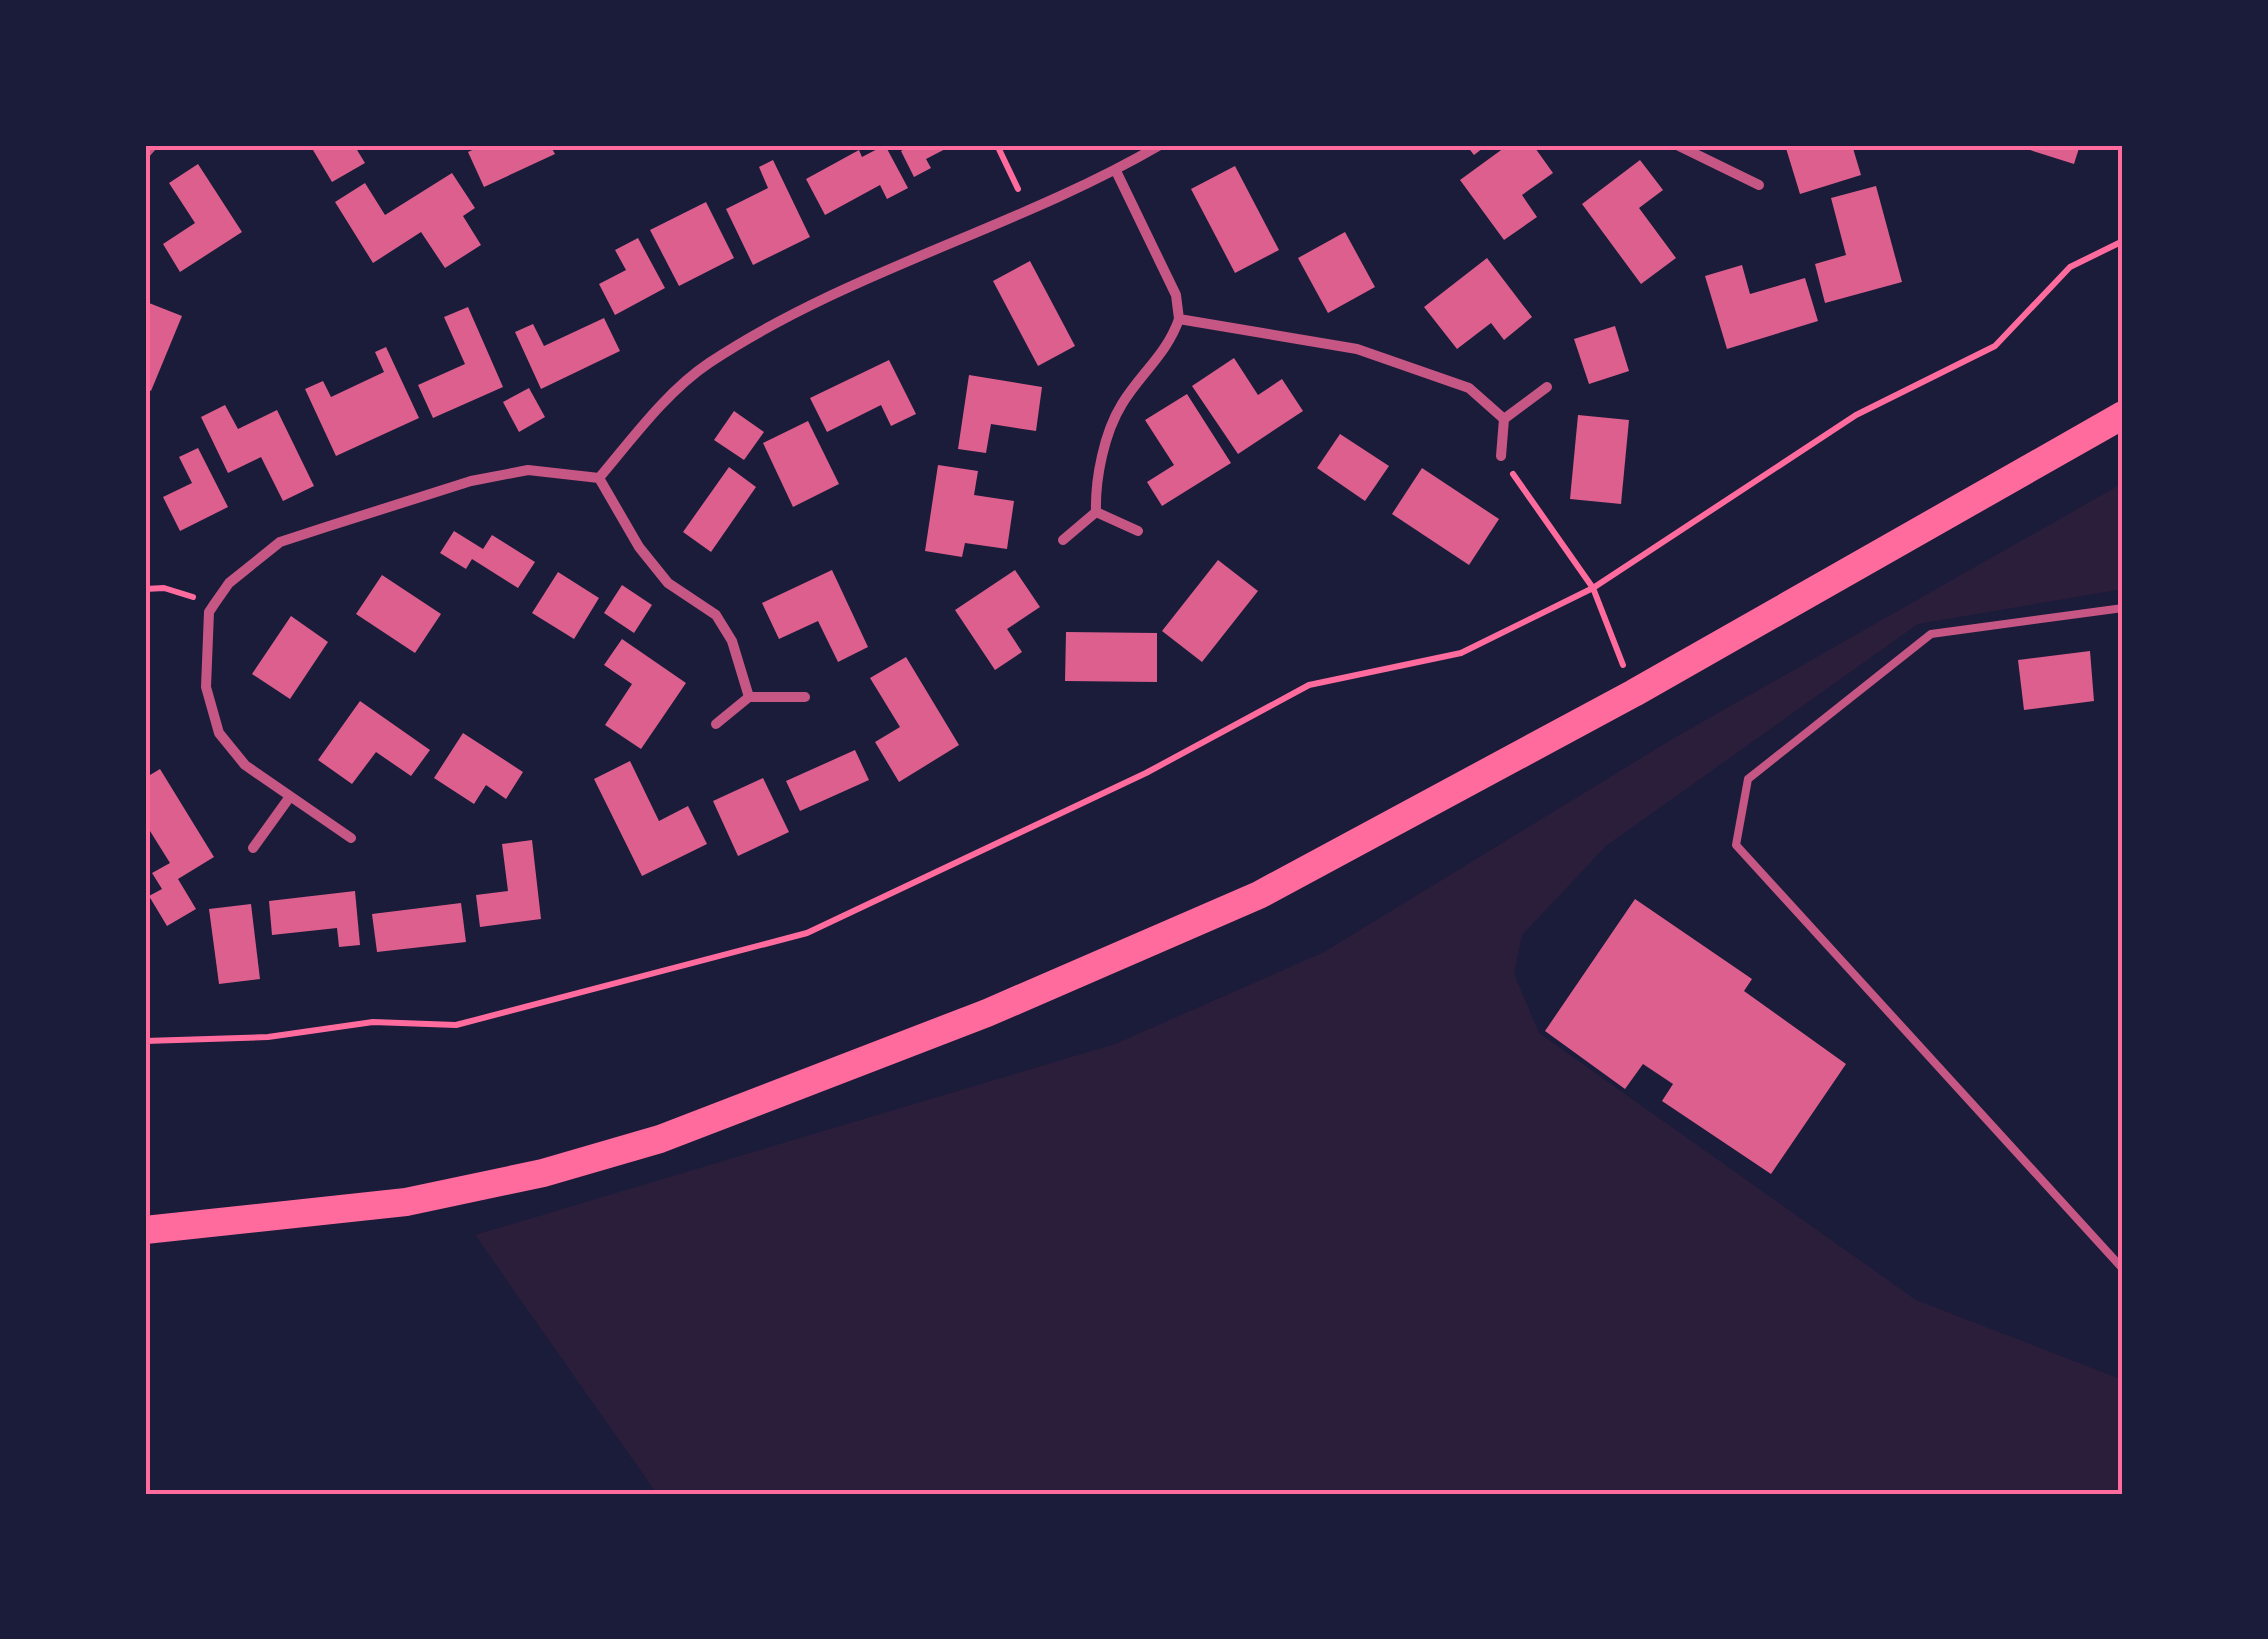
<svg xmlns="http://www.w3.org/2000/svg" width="2268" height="1639" font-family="Roboto,sans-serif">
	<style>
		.green { fill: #2a1e3b }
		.building { fill: #dd5f8e }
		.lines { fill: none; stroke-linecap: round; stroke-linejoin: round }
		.path { stroke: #ff6b9d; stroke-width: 6 }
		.service { stroke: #c65784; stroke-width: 8 }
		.minor { stroke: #c65784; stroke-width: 10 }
		.trunk { stroke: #ff6b9d; stroke-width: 28 }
		.neatline { fill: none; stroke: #ff6b9d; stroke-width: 4 }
	</style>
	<rect width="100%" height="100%" fill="#1b1b3a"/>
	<path class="green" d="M2123 483V589L1918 624 1606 846 1522 935 1514 974 1539 1033 1916 1300 2123 1380V1494H657L475 1235 1115 1044 1324 952 1674 738Z"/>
	<g class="building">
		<path d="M310 145H354L365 163 332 182Z"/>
		<path d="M483 145H550L555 154 484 187 468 152Z"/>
		<path d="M885 145 908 188 887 199 880 185 825 215 806 179 859 150 862 157Z"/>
		<path d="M912 145H953L926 159 931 168 914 177 901 151Z"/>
		<path d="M1466 145H1487L1474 155Z"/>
		<path d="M1508 145H1533L1553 173 1522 195 1537 217 1504 240 1460 180Z"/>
		<path d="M1785 145H1852L1861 175 1800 194Z"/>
		<path d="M2014 145H2080L2074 164Z"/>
		<path d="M773 160 810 237 753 265 726 209 768 188 759 167Z"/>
		<path d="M1640 160 1663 190 1639 208 1676 258 1641 284 1582 204Z"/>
		<path d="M198 164 242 232 180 272 163 244 195 223 169 183Z"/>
		<path d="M1235 166 1279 250 1235 273 1191 189Z"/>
		<path d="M452 173 475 208 463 216 481 245 445 268 421 232 373 263 335 202 365 183 385 215Z"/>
		<path d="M1876 186 1902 282 1825 303 1815 264 1846 255 1831 198Z"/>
		<path d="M706 202 734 258 679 286 650 230Z"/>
		<path d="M1345 232 1375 287 1328 313 1298 258Z"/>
		<path d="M638 238 665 288 615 315 599 284 626 270 615 250Z"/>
		<path d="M1487 258 1532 317 1504 340 1491 323 1457 349 1424 307Z"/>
		<path d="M1030 261 1075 346 1038 366 993 281Z"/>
		<path d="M1742 265 1750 294 1805 278 1818 321 1727 349 1705 276Z"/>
		<path d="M149 303 182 316 151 391 145 388V313Z"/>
		<path d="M468 307 503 387 433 418 418 385 465 364 444 317Z"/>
		<path d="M604 318 620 351 541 389 515 332 533 324 544 346Z"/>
		<path d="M1615 326 1629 371 1589 384 1574 339Z"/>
		<path d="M386 347 419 418 336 456 305 389 323 381 331 397 384 372 375 352Z"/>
		<path d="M1234 358 1258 395 1282 379 1303 411 1238 454 1192 386Z"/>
		<path d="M889 360 916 414 891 426 881 405 827 432 810 398Z"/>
		<path d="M969 375 1042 387 1036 431 991 424 986 453 958 449Z"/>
		<path d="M529 388 545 417 519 432 503 402Z"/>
		<path d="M1187 394 1231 463 1162 506 1147 482 1174 465 1145 420Z"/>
		<path d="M225 405 238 429 277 410 314 486 283 501 261 457 228 473 201 417Z"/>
		<path d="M734 411 764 432 744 460 714 440Z"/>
		<path d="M1578 415 1629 420 1621 504 1570 499Z"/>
		<path d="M808 421 839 484 793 507 763 443Z"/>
		<path d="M1340 434 1389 466 1365 501 1317 468Z"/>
		<path d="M198 448 228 507 180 531 163 497 192 483 179 457Z"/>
		<path d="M938 465 978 471 974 495 1014 501 1007 549 965 543 962 557 925 551Z"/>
		<path d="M729 467 756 487 711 552 683 532Z"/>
		<path d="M1422 468 1499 519 1469 565 1392 514Z"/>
		<path d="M454 531 483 549 492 535 535 562 518 588 472 559 466 569 440 553Z"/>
		<path d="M1218 560 1258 591 1202 662 1162 631Z"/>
		<path d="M832 570 868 647 838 662 818 621 779 639 762 603Z"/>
		<path d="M1015 570 1040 607 1007 629 1022 652 995 670 955 610Z"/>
		<path d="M558 572 599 598 574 639 532 613Z"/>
		<path d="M382 575 441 614 415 653 356 614Z"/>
		<path d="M622 585 652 605 634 633 604 613Z"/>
		<path d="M291 616 328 642 290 699 252 674Z"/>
		<path d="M1066 632 1157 633V682L1065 681Z"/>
		<path d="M622 639 686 683 641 749 605 725 632 684 604 665Z"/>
		<path d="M2090 651 2094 701 2024 710 2018 660Z"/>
		<path d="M906 657 959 745 899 782 875 742 900 727 870 678Z"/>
		<path d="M360 701 430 750 411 776 376 752 352 784 318 760Z"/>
		<path d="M463 733 523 772 506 799 486 785 474 804 434 778Z"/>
		<path d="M855 750 869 780 800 811 786 781Z"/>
		<path d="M630 761 659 821 688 806 707 844 642 876 594 779Z"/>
		<path d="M160 769 214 857 178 879 196 909 167 926 149 896 162 889 152 873 170 863 145 823V778Z"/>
		<path d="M763 778 789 832 738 856 713 801Z"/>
		<path d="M532 840 541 919 480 927 476 895 508 891 502 844Z"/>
		<path d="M355 891 360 945 339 947 337 928 272 935 269 901Z"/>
		<path d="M1635 899 1752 979 1744 991 1846 1064 1771 1174 1662 1101 1673 1084 1643 1064 1625 1089 1545 1031Z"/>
		<path d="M461 903 466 942 377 952 372 914Z"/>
		<path d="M251 904 260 979 219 984 209 909Z"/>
	</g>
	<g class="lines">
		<g class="path">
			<path d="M997 145 1018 189"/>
			<path d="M1513 474 1593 588 1623 665"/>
			<path d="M145 589 164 588 193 597"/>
			<path d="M145 1041 268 1037 373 1022 456 1025 807 933 1146 773 1309 685 1461 653 1593 588 1856 415 1995 346 2070 267 2123 241"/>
		</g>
		<path class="service" d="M2123 608 1931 634 1748 779 1736 845 2123 1269"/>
		<g class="minor">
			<path d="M1677 145 1759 185"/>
			<path d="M145 154 153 145"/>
			<path d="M1116 171 1176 295 1179 319 1357 349 1469 388 1504 419"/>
			<path d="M1501 456 1504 419 1547 387"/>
			<path d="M599 478 639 547 668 583 716 615 732 641 749 697"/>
			<path d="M1096 512C1095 479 1104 433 1122 404 1140 374 1167 354 1179 319"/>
			<path d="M1063 540 1096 512 1138 531"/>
			<path d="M716 724 749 697H805"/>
			<path d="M351 838 245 765 219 733 206 687 209 612 215 603 229 583 280 542 326 527 471 481 528 470 599 478C632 439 667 391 709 363 849 270 1016 229 1160 145"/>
			<path d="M253 848 289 798"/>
		</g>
		<path class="trunk" d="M145 1230 406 1202 543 1173 660 1139 987 1013 1259 895 1634 693 2123 415"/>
	</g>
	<rect width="2268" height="1639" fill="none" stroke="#1b1b3a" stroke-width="295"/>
	<rect x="148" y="148" width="1972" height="1344" class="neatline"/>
</svg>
